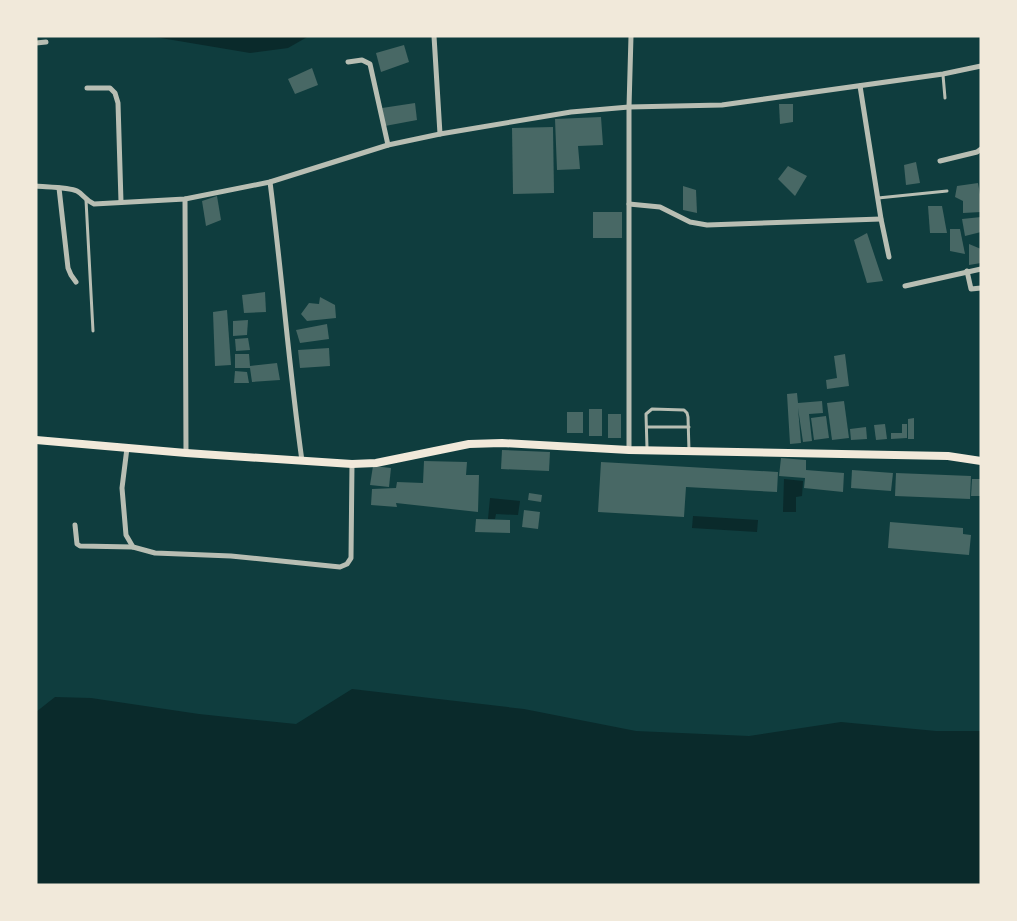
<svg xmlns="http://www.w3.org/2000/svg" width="1017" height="921" font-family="'Crimson Pro',serif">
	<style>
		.water { fill: #0a2a2b }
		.building { fill: #486865 }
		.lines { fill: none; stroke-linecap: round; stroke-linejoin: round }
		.service { stroke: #b8beb3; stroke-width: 3 }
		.minor { stroke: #b8beb3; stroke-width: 5 }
		.primary { stroke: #f1e9da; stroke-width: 8 }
	</style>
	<rect width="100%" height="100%" fill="#0f3d3e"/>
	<g class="water">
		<path d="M149 36H309L288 48 250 53Z"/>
		<path d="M784 479 803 481 802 496 796 497V512H783Z"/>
		<path d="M490 498 520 501 518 515 496 514 495 519H488Z"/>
		<path d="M693 516 758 520 757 532 692 528Z"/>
		<path d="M352 689 524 709 636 731 749 736 841 722 936 731H981V885H36V712L55 697 91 698 199 714 296 724Z"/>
	</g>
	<g class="building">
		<path d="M404 45 409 62 381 72 376 53Z"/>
		<path d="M312 68 318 85 295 94 288 79Z"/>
		<path d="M415 103 417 120 385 126 382 108Z"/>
		<path d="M779 104H793V122L780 124Z"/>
		<path d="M601 117 603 145 578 146 580 169 557 170 555 119Z"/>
		<path d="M553 127 554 193 513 194 512 128Z"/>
		<path d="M916 162 920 183 906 185 904 165Z"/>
		<path d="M788 166 807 176 795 196 778 179Z"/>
		<path d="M978 183 981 200V212L963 213V201L955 197 957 186Z"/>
		<path d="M683 186 696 190 697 213 683 210Z"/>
		<path d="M217 196 221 220 206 226 202 201Z"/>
		<path d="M928 206H942L947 233H930Z"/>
		<rect x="593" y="212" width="29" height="26"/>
		<path d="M981 217V232L965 236 962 219Z"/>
		<path d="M950 229H960L965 254 950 251Z"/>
		<path d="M867 233 883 281 867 283 854 240Z"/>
		<path d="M969 244 981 249V263L969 265Z"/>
		<path d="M265 292 266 312 244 313 242 295Z"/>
		<path d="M320 297 335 305 336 318 307 321 301 314 309 303 319 304Z"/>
		<path d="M227 310 231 365 215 366 213 312Z"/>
		<path d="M248 320 247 335 233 336V321Z"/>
		<path d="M327 324 329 339 300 343 296 330Z"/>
		<path d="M248 338 250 350 236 351 235 339Z"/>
		<path d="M329 348 330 366 300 368 298 350Z"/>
		<path d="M235 354H249L250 366 277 363 280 380 252 382 250 368H235Z"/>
		<path d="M845 354 849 386 827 389 826 380 837 378 834 356Z"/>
		<path d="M235 371 247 372 249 383H234Z"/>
		<path d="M797 393 798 403 822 401 823 413 809 414 812 441 803 442 798 408 801 443 790 444 787 394Z"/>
		<path d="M844 401 849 438 832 440 827 403Z"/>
		<rect x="589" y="409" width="13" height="27"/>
		<rect x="567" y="412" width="16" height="21"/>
		<rect x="608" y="414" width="13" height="24"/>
		<path d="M826 416 829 438 814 440 811 418Z"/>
		<path d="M914 418V439H908V419Z"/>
		<path d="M885 424 887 439 876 440 874 425Z"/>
		<path d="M902 424H907V438L891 439V433H902Z"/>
		<path d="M866 427 867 439 851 440 850 429Z"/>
		<path d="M502 450 550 452 549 471 501 469Z"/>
		<path d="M781 458 806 460V470L844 473 843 492 804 488 805 478 779 476Z"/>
		<path d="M424 461 467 462 466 475H479L478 512 396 503 397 507 371 505 372 489 396 488 397 482 423 483Z"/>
		<path d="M601 462 778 472 777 492 686 487 684 517 598 512Z"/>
		<path d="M373 466 391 468 389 487 370 485Z"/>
		<path d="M852 470 893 473 891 491 851 488Z"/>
		<path d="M896 473 971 476 970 499 895 496Z"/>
		<path d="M972 479H981V496H971Z"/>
		<path d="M529 493 542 495 541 502 528 500Z"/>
		<path d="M524 510 540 512 538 529 522 527Z"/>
		<path d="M476 519 510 520V533L475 532Z"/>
		<path d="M890 522 963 528V534L971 535 969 555 888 548Z"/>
	</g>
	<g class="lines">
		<g class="service">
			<path d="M943 75 945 98"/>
			<path d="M878 198 947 191"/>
			<path d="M86 200 93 331"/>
			<path d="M647 427H689"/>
			<path d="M647 448 646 414 652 409 684 410 687 413 688 417 689 451"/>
		</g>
		<g class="minor">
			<path d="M434 36 440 134"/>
			<path d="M36 43 46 42"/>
			<path d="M348 62 362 60 370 64 388 145"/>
			<path d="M860 86 881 219 889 257"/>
			<path d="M87 88H110L115 93 118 103 121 202"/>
			<path d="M940 161 977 152 981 149"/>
			<path d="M270 182C282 275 289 368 302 461"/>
			<path d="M36 186C46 187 69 187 77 191 83 194 85 200 94 204L185 199 270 182 388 145 440 134 571 112 629 107 722 105 943 74 981 66"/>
			<path d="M59 188 68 268 71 275 76 282"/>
			<path d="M185 199 186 453"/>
			<path d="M629 204 660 207 690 222 707 225 881 219"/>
			<path d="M967 271 971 289 981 288"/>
			<path d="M905 286 981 269"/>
			<path d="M127 448 122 488 126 535 133 547 155 553 231 556 340 567 347 564 351 558 352 464"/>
			<path d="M629 450V107L631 36"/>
			<path d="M75 525 77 544 80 546 133 547"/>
		</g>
		<path class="primary" d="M36 440 186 453 352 464 376 463 469 444 502 443 629 450 948 456 981 461"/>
	</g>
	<rect width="1017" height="921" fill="none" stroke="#f1e9da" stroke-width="75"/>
</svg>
